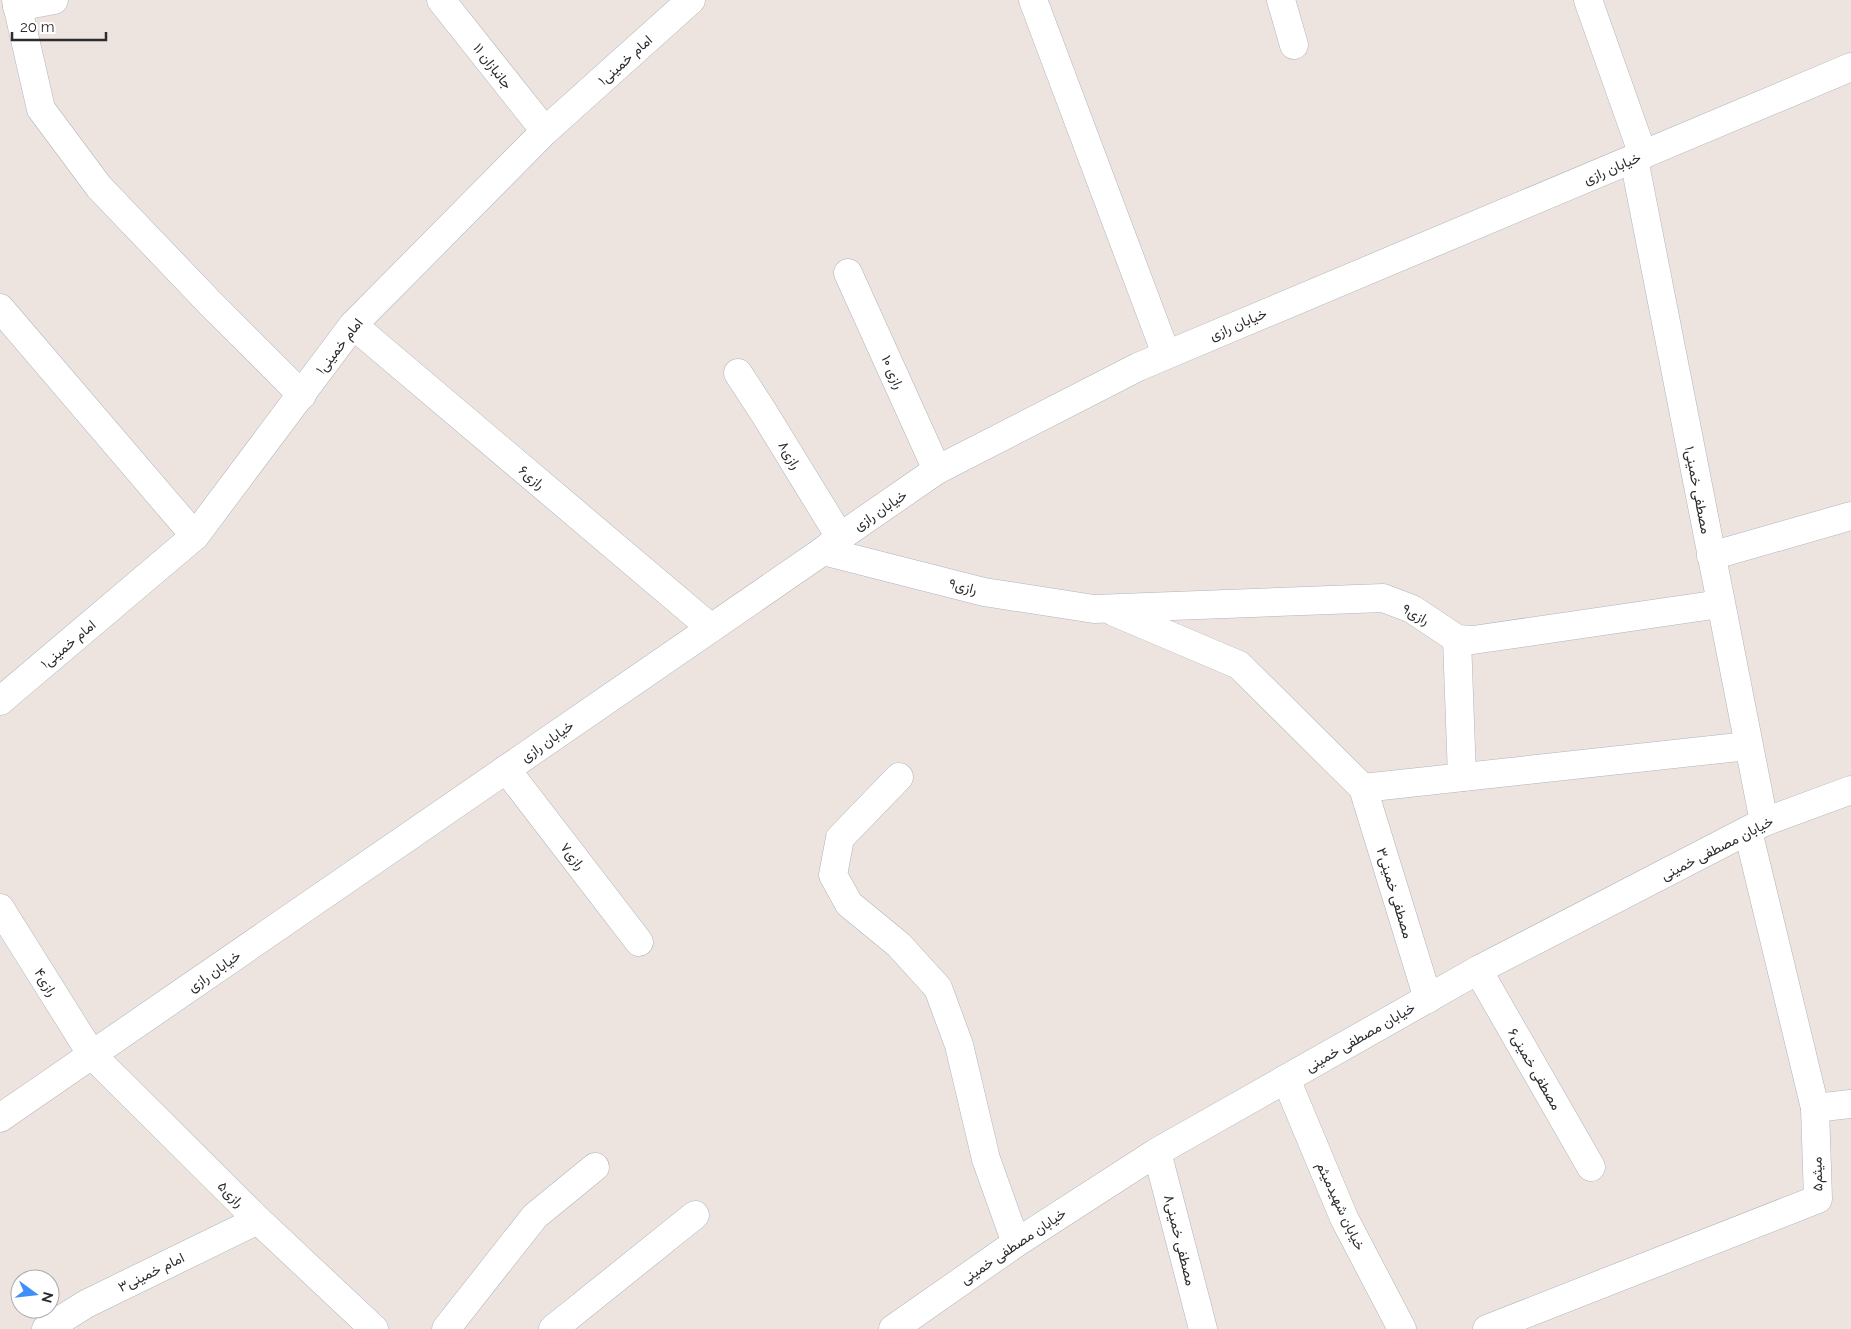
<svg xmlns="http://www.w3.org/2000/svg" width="1851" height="1329" font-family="Raleway,Vazirmatn,sans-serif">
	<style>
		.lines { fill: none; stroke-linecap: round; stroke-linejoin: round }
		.minor-casing { stroke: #afb4bc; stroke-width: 29 }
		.minor { stroke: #fff; stroke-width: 28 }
		.labels { text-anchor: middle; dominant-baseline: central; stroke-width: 4.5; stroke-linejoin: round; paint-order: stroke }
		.street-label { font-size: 14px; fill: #2c2c2c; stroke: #fff }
	</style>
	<rect width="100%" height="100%" fill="#eee4df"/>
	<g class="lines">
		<defs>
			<g id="minor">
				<path d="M16 0 41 109 99 187 209 302 302 395"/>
				<path d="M441 0 545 131"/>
				<path d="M1033 0 1166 354"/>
				<path d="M1281 0 1294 45"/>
				<path d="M1588 0 1643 155"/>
				<path d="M17 7 54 0"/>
				<path d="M1634 159 1764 822"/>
				<path d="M848 273 937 470"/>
				<path d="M0 308 195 536"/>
				<path d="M353 325 711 628"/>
				<path d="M738 373 764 413 840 537"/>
				<path d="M823 551 984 592 1094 609 1383 598 1412 609 1457 639 1473 640 1720 604"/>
				<path d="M1711 556 1851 516"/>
				<path d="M1114 612 1239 665 1363 788 1428 999"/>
				<path d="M1457 639 1462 777"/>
				<path d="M0 701 195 536 353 325 545 131 691 0"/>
				<path d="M506 769 639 942"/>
				<path d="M899 777 840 838 833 875 849 904 899 945 938 988 959 1045 986 1159 1016 1243"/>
				<path d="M1363 788 1748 746"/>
				<path d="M0 908 92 1055 258 1220 374 1329"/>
				<path d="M1478 970 1591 1167"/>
				<path d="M1286 1079 1344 1218 1402 1329"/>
				<path d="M1815 1108 1851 1104"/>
				<path d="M0 1118 823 551 840 537 937 470 1138 367 1851 67"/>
				<path d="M1157 1152 1203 1329"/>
				<path d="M46 1329 86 1304 258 1220"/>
				<path d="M446 1329 535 1216 595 1167"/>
				<path d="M553 1329 695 1215"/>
				<path d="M893 1329 1016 1243 1157 1152 1478 970 1764 822 1851 790"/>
				<path d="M1487 1329 1818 1199 1815 1108 1748 831"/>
			</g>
		</defs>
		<use href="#minor" class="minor-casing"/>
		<use href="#minor" class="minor"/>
	</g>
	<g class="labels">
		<g class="street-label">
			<text transform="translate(625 60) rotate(-42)">امام خمینی۱</text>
			<text transform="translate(493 66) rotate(52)">جانبازان ۱۱</text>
			<text transform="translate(1612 168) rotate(-23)">خیابان رازی</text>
			<text transform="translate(1238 324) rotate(-23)">خیابان رازی</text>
			<text transform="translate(339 346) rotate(-52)">امام خمینی۱</text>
			<text transform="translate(893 372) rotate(66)">رازی ۱۰</text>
			<text transform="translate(790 455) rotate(59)">رازی۸</text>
			<text transform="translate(532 477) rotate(40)">رازی۶</text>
			<text transform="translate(1698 490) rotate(79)">مصطفی خمینی۱</text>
			<text transform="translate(880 510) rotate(-34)">خیابان رازی</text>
			<text transform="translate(963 586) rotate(14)">رازی۹</text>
			<text transform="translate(1416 614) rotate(29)">رازی۹</text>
			<text transform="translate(68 644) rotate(-40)">امام خمینی۱</text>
			<text transform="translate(547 741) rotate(-35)">خیابان رازی</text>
			<text transform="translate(1717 848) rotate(-27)">خیابان مصطفی خمینی</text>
			<text transform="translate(573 856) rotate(52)">رازی۷</text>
			<text transform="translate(1395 893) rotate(73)">مصطفی خمینی۳</text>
			<text transform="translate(214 971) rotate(-35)">خیابان رازی</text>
			<text transform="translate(46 982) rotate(58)">رازی۴</text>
			<text transform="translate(1360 1037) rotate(-30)">خیابان مصطفی خمینی</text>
			<text transform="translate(1535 1069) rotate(60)">مصطفی خمینی۶</text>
			<text transform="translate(1817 1174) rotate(-92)">میثم۵</text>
			<text transform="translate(231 1194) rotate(45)">رازی۵</text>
			<text transform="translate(1341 1206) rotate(65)">خیابان شهیدمیثم</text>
			<text transform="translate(1180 1240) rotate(76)">مصطفی خمینی۸</text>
			<text transform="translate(1013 1246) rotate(-34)">خیابان مصطفی خمینی</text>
			<text transform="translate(151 1272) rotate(-26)">امام خمینی۳</text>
		</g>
	</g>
	<g transform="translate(35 1294) rotate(105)"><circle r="24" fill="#ffffff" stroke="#ababab"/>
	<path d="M0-4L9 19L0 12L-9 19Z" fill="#3f8ffa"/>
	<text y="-8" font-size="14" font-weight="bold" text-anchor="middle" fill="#2c2c2c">N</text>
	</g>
	<path d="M12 32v8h94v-8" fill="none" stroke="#2c2c2c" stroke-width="2.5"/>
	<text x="20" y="32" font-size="15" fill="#2c2c2c" stroke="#ffffff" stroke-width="4" paint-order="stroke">20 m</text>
</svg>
